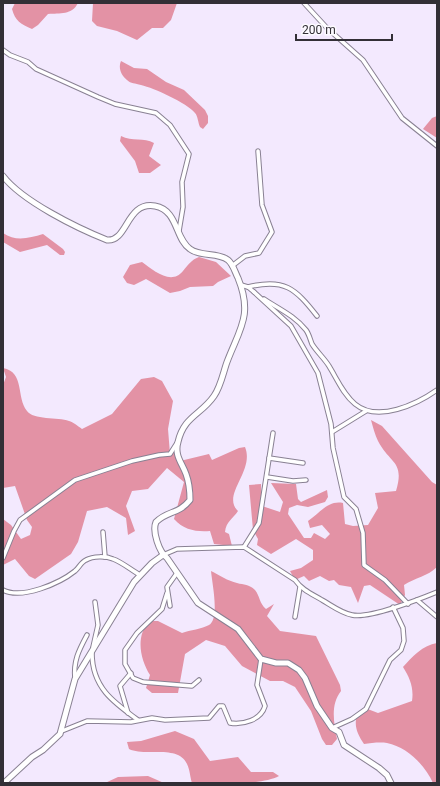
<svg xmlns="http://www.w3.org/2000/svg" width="440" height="786" font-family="Roboto,sans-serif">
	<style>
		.forest { fill: #e392a5 }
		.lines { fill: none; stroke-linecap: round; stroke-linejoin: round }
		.street-casing { stroke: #898193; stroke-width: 5.5 }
		.secondary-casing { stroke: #898193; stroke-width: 7 }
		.street { stroke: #fff; stroke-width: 3.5 }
		.secondary { stroke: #fff; stroke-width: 5 }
	</style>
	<rect width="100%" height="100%" fill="#f3e9fe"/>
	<g class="forest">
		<path d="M15 3H78C72 15 60 13 48 14L38 25 32 29C21 24 15 21 12 9Z"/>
		<path d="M93 3H177L171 20 163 28H152L137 40 117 31 97 26 92 21Z"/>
		<path d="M121 61 134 68 147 69 166 82 184 90 205 110 208 116V123L203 129 200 127C198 123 198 116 195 113 187 103 154 88 141 85 135 83 131 84 127 80 121 75 118 68 121 61Z"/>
		<path d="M437 116V138L423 129 432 118Z"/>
		<path d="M121 136C132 142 144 137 154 143L149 156 161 165 150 173H139L135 161 120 141Z"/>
		<path d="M3 233C16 242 29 238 43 234L63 249 65 252 64 255H60L47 245 20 252 3 242Z"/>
		<path d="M199 257 216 262 231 276 218 282 213 286 190 287 180 291 170 293 146 279 134 285 127 283 123 277 130 265 142 262C153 270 171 286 183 271 188 265 191 260 199 257Z"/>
		<path d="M3 368C25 372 16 397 27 411 33 420 58 417 69 421 73 422 78 426 82 429L112 414 141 379 154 377 162 381 173 401 168 429 170 454 178 442 180 461 209 454 212 460 239 448 245 447C255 471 221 495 238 511 233 519 226 521 225 532L229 534 232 546 214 544 210 531C196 532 184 530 174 519L184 482 167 468 148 489 132 491 126 506 135 531 128 535 126 518 107 507 87 511 78 542 71 554 35 579 29 576 15 559 3 565V519L11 525 21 539 30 535 32 527 27 520 15 486 3 488V385L6 377Z"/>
		<path d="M371 420 382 426 432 482 437 485V567C428 576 415 578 404 585L405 595 400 605 370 585 364 586 358 603 351 587 339 585 334 580 329 581 320 576 309 581 304 576 295 580 290 571 301 568 313 560V550L296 539 271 554 257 545 258 539 253 530 249 485 261 484 262 506 280 512 283 502 271 483 296 484 298 499 301 502 327 490 328 497 325 502 308 507 297 505 289 508 288 514 304 538H311L314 533 325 539 330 534 322 525 310 528 308 521C320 513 328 500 343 503L345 524 353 526 368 525 378 508 375 493 396 491C405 461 390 464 378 441 375 435 373 427 371 420Z"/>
		<path d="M211 571C219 575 228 581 237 583 244 585 249 584 255 590 260 596 259 603 266 609L274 604 267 616 280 631 316 636 340 685 341 691C330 705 334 723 337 739L332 745H326L322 739 311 711 295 687 283 681H270L242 666 225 646 206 640 185 654 178 693H152L146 688 150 675C140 659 135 635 150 621H158L182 633C190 630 202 629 209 625 220 619 212 583 211 571Z"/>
		<path d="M437 643V783H433C425 765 407 747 387 743 380 742 371 743 364 744 357 733 353 725 358 712L365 708 378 713 412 701C414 688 410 678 403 667 412 657 423 645 437 643Z"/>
		<path d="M175 731 194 739 210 761 238 757 251 772H273L279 776C260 786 214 783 192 783 190 777 190 770 187 764 178 744 145 757 129 749L127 742 141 741Z"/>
		<path d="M148 776 164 783H105L118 777Z"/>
	</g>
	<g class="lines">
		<defs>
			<g id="street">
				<path d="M304 3 327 28 363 60 402 118 437 146"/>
				<path d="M3 50 10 55 28 62 36 69 98 97 115 104 156 113 170 125 189 154 182 182 183 207 179 231"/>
				<path d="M232 266 245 256 259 253 272 232 262 205 258 151"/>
				<path d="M241 285 248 287 254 292"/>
				<path d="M248 287C284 278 295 288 317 316"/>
				<path d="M254 292 291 326 318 373 331 424 333 448 344 497 356 509 363 533 364 565 385 580 408 604"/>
				<path d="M264 299C279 309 295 316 306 330 309 334 310 339 312 344 317 352 324 358 329 366 337 379 343 394 355 404 378 423 417 404 437 390"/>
				<path d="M332 432 366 411"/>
				<path d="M269 458 303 463"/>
				<path d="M267 477 293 481 306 480"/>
				<path d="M103 532 105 557"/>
				<path d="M244 547 259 523 273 433"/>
				<path d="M163 555 177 549 244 547 295 580C302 590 312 594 322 600 331 605 341 613 352 615 369 619 420 599 437 592"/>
				<path d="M3 558 14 531 20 520 75 480 132 461 159 455 170 454 177 443"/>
				<path d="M3 590C22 600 60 583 75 571 79 568 81 562 86 560 93 556 106 556 113 559 122 562 131 570 140 575"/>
				<path d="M167 593 162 609 137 633 125 650V664L133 678 143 682 192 686 199 680"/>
				<path d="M417 600 437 617"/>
				<path d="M170 606 167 587 177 573"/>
				<path d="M295 617 300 587"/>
				<path d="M93 647 98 625 95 602"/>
				<path d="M92 653C92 687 113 702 138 720"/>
				<path d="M75 679C73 661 79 650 87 635"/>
				<path d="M128 713 120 686 131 673"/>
				<path d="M332 728 352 719 366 709 390 660 401 650 404 641 403 628 393 607"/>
				<path d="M62 731 87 721 131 722 152 718 165 720 209 718 219 706H223L230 723C243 725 261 720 265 706L257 685 261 659"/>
			</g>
			<g id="secondary">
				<path d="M3 176C22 201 77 228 107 240 128 242 126 201 155 206 178 210 175 239 190 249 200 257 218 252 228 260 233 264 235 272 238 278 253 315 240 328 227 362 223 373 221 386 214 396 201 415 184 416 178 442 174 455 182 463 186 474 189 482 190 491 190 500 178 515 168 510 156 522 152 531 159 552 167 558L198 603 238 629 261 659 276 663H288L299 670 305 678 317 706 332 728 339 732 344 745 379 768 387 775 391 783"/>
				<path d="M4 783 32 757 43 750 60 734 75 679 134 582 152 563 163 555"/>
			</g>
		</defs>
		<use href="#street" class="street-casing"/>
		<use href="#secondary" class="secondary-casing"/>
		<use href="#street" class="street"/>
		<use href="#secondary" class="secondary"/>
	</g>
	<rect width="440" height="786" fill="none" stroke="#322f36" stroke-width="8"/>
	<path d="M296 34v6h96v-6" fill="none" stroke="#322f36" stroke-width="2"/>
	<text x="302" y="34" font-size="12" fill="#322f36" stroke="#fcfaff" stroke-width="3" paint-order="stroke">200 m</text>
</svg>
